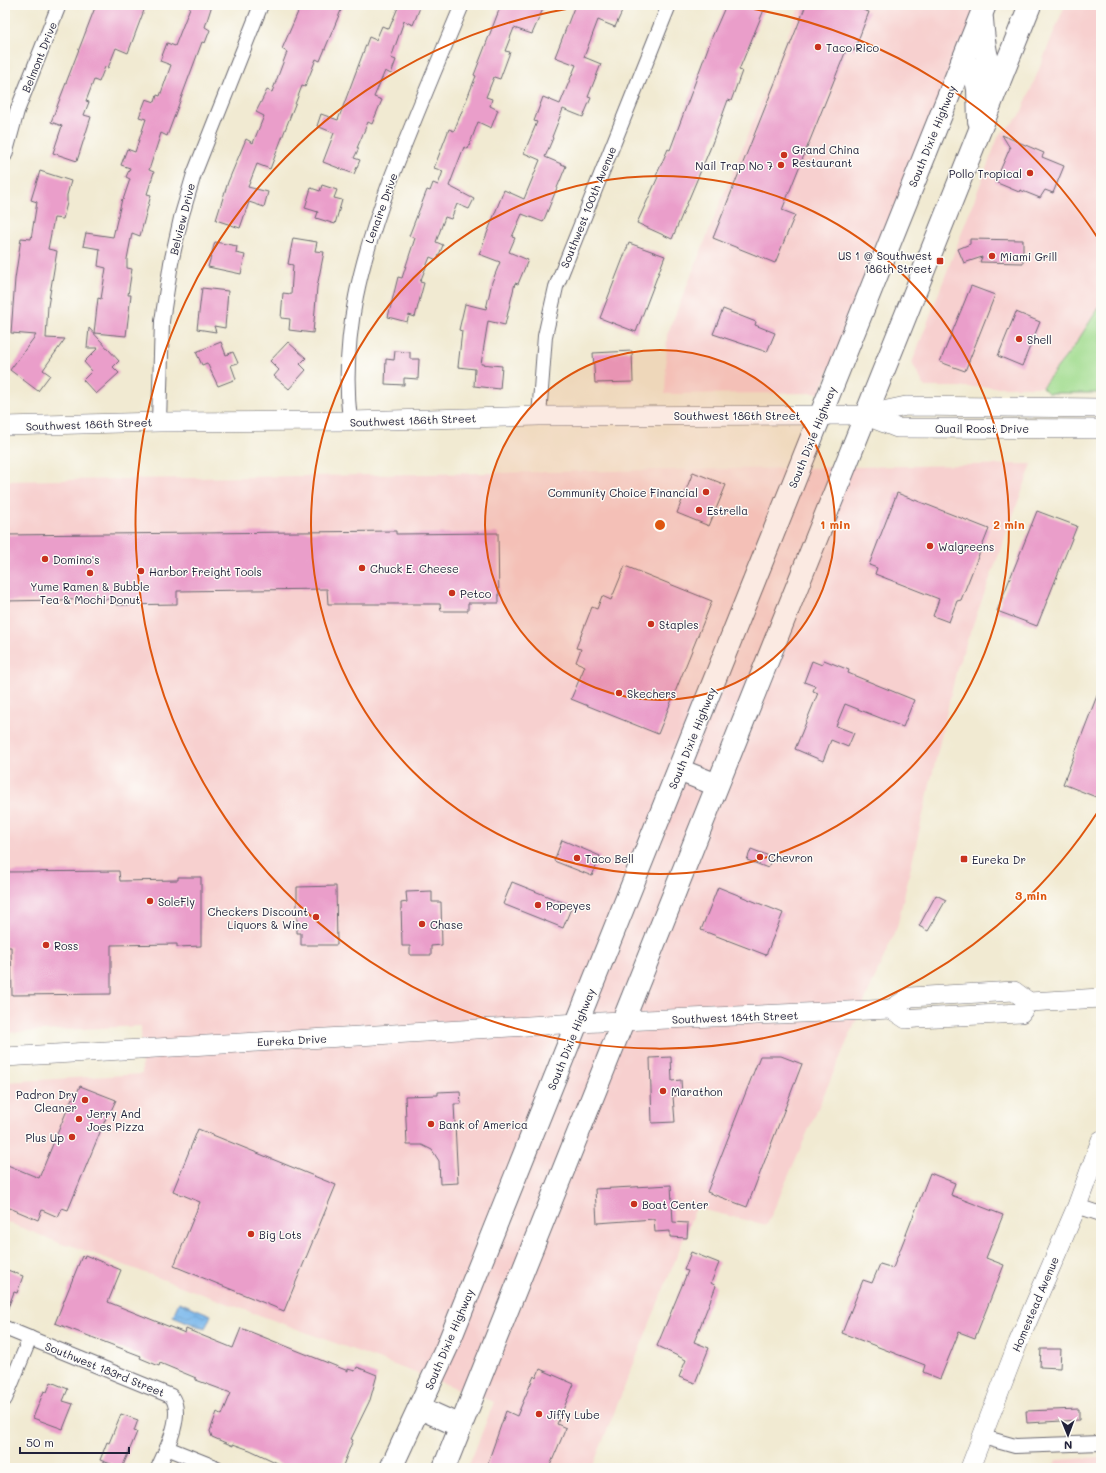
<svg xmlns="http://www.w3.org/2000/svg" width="1106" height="1473" font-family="Mali,sans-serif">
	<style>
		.built { fill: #f7d0cf }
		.green { fill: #a1dc8f; stroke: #627f65 }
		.water { fill: url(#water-waves); stroke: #4c6c93 }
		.building { fill: #ea9eca }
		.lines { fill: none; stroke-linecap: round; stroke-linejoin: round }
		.street-casing { stroke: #6a6870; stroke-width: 16 }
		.secondary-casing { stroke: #6a6870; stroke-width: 20 }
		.highway-casing { stroke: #6a6870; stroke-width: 24 }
		.street { stroke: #fff; stroke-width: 14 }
		.secondary { stroke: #fff; stroke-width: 19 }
		.highway { stroke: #fff; stroke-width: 22 }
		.ring { fill: none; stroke: #de560e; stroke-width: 2 }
		.poi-dot { fill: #c8321e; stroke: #fdfcf7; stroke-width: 1.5 }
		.labels { text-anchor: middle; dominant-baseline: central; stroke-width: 3; stroke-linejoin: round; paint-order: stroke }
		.poi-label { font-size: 11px; fill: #22223b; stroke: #fdfcf7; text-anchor: start }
		.street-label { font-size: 11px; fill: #22223b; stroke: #fdfcf7 }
		.centre { fill: #de560e; stroke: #fdfcf7; stroke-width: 2 }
		.ring-label { font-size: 12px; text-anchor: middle; font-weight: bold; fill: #de560e; stroke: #fdfcf7; stroke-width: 3; stroke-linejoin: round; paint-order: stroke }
	</style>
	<defs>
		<pattern id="water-waves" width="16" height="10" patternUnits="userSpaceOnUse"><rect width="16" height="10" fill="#77b6eb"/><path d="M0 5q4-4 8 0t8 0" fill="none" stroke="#6194c0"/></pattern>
	</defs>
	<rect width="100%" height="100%" fill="#fdfcf7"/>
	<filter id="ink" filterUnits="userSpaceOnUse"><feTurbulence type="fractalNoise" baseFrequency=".025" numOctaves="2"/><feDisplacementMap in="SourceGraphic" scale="8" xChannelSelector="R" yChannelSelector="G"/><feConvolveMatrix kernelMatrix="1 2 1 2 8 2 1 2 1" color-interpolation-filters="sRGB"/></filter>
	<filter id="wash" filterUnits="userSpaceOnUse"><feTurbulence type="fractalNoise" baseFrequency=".012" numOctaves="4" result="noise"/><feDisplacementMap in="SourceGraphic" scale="16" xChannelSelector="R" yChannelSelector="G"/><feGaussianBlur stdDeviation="0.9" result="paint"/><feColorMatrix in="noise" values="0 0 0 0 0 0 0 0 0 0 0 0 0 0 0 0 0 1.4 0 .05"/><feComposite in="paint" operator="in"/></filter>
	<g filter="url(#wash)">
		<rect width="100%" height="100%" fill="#f1ead2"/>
		<g class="built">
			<path d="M800 5H979L820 393 665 394 667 335Z"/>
			<path d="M1065 5H1101V303L1075 345 1042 387H925L912 363 999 135 1020 116Z"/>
			<path d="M1032 464 957 668 897 927 767 1225 696 1208 592 1468H468L494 1402 70 1245 67 1246 5 1221V1082L142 1074 141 1026 5 1033V481Z"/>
			<path d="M1101 1457V1468H1054L1057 1460Z"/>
		</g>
		<path class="green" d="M1101 304V393H1048L1042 387 1075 345Z"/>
		<path class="water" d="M179 1302 211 1315 205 1329 173 1316Z"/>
		<g id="blocks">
			<g class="building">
				<path d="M96 5H146L128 53 116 48 108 68 105 67 99 82 94 80 86 101 89 102 84 115 91 117 77 161 53 153 62 126 51 122Z"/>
				<path d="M191 5H212L205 27 210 30 205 43 202 42 167 136 161 133 149 170 154 172 147 194 151 195 140 236 132 233 127 259V268L132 269 128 295H131L126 336 94 333 98 298 101 299 106 268 98 266 100 249 83 246 86 233 113 237 122 199 123 200 130 179 126 177 130 168 121 165 127 149 135 152 146 119 139 117 146 99 155 102 157 95 160 96 171 65 160 61 167 43 175 46Z"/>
				<path d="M301 5H335L342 8 320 61 316 59 305 87 302 86 270 169 257 164 248 187 268 192 264 207 249 202 240 228 216 220 228 182 246 139 253 143 264 116 256 112 267 90 272 92 287 52 282 49Z"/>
				<path d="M399 5H421L413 25 404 21 391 58 396 60 391 74 385 71 374 97 382 100 372 124 368 122 357 148H359L354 158 360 160 354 174 323 162 334 133 317 126 321 114 338 120 369 37 376 40 382 26 389 29Z"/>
				<path d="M501 5H534L543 9 532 34 514 28 505 51 510 52 500 79 494 77 486 97 492 99 490 106 498 110 491 128 478 122 468 149 464 147 449 186 474 199 469 209 457 204 451 219 445 217 436 242 443 245 437 260 430 257 420 282 424 283 415 317 409 315 407 322 388 317 398 277 402 278 415 238 409 236 427 190 430 191 433 183 438 185 443 171 434 168 449 129 454 131 476 76 474 75Z"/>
				<path d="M575 5H625L615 27 598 20 584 57 601 64 588 97 591 98 583 117 563 109 552 137 553 138 545 157 566 166 543 222 522 214 512 237 515 238 509 252 528 260 518 284 515 283 505 325 488 321 481 364 502 366 500 389 474 386 475 369 458 367 462 331 459 330 465 304 486 309 492 282 500 262 479 254 504 190 524 199 540 160 524 153 537 122 534 121 543 97 560 104 576 65 555 57Z"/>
				<path d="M726 5H766L739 70 742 71 731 101 728 100 710 149 672 239 637 223 658 177 656 176 668 149 670 150 712 37Z"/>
				<path d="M806 5H864L863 10 869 12 854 51 847 48 782 210 795 215 775 263 713 238Z"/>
				<path d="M1002 135 1044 153 1042 157 1064 166 1053 193 1045 190 1040 198 1020 190 1019 192 995 182 1010 148Z"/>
				<path d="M40 171 71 181 67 195V203L63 219 54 218 48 249 57 251 48 306 46 338 65 339 43 370 50 375 38 391 10 370 36 335 11 333 15 279 21 238 31 239 37 202 31 200Z"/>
				<path d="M322 185 337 190 334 198 342 200 335 224 316 218 318 212 305 208 311 188 320 191Z"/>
				<path d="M293 238 317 242 315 251 324 252 317 287 313 333 289 330 290 319 281 318 283 293 291 294 293 265 288 264Z"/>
				<path d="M970 239 1023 240V263L980 262 982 257 964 263 958 249 970 244Z"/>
				<path d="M215 242 237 246 236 253 245 255 241 274 208 267Z"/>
				<path d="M629 243 665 256 636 332 600 318Z"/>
				<path d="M971 286 995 295 965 371 940 362Z"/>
				<path d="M202 288 228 291 225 328 214 326 216 332 197 329Z"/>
				<path d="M723 309 756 322 755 325 775 333 767 352 713 334Z"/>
				<path d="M1016 312 1040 322 1022 366 998 356Z"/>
				<path d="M89 328 119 361 113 367 119 373 96 394 83 380 92 371 84 362 98 348H87Z"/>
				<path d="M221 342 226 355 233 352 238 363 231 365 236 379 218 386 207 363 202 365 196 352Z"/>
				<path d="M288 342 306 358 300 364 306 370 289 389 274 376 279 370 270 361Z"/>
				<path d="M395 351 410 352V359H419L418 379 404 378V385L385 384 386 359 394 360Z"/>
				<path d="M632 351 633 382 595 383 593 353Z"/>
				<path d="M693 472 726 485 709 526 677 513Z"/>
				<path d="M897 493 989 529 961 600 957 601 949 622 933 616 939 599 875 574 877 568 869 565Z"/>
				<path d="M1037 511 1077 526 1037 626 997 611Z"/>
				<path d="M396 531V534L498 533 499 603H468V611H441L440 604H328L327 589 177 591V604L117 605V599L5 601V535Z"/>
				<path d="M625 566 712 601 658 734 571 699 585 666 576 662 581 649 576 648 592 607 597 609 602 596 611 600Z"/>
				<path d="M824 660 849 670 848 673 914 700 903 727 845 704 836 726 854 733 848 747 831 740 823 761 795 749 818 693 813 691 815 686 804 682 812 661 822 665Z"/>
				<path d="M1100 688H1101V799L1063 784Z"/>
				<path d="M562 840 600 856 592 876 554 861Z"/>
				<path d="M751 849 772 857 768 868 747 860Z"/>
				<path d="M119 871 120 881 178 880V877H201V946L177 947V944L111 945V994L12 995 11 947H5V872Z"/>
				<path d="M512 882 572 906 563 928 503 904Z"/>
				<path d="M336 886 337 945H301V933H297V887Z"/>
				<path d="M718 887 783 913 766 955 701 930Z"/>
				<path d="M432 891V902H441L442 945 431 946V955H410V946H402L401 903 407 902 406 892Z"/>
				<path d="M936 895 946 900 928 931 919 926Z"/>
				<path d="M760 1056H781L802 1064 747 1207 707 1192Z"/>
				<path d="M671 1057 672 1081 681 1080 682 1095 673 1096 675 1122 652 1123 650 1058Z"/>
				<path d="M80 1086 116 1100 110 1113H108L68 1210 62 1208 58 1217 42 1210 38 1220 5 1206V1164L39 1178 72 1098 74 1099Z"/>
				<path d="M460 1091 461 1104H454L458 1183 440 1184 439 1161 432 1150 422 1145H407L405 1096 438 1095V1092Z"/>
				<path d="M198 1129 336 1185 284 1311 174 1266 200 1202 173 1191Z"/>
				<path d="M930 1173 955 1183 951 1195 1003 1215 986 1258 1004 1265 975 1338 959 1332 940 1379 923 1372 925 1365 842 1333 863 1280 872 1283 880 1264 893 1268Z"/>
				<path d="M671 1185 673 1222 688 1223 687 1238 670 1237V1231L655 1232 654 1219 597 1223 595 1189Z"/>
				<path d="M691 1252 719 1263 711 1283 716 1286 694 1342 709 1348 695 1383 679 1377 686 1360 657 1346 688 1271 684 1270Z"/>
				<path d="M85 1255 121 1270 108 1302 185 1333 186 1329 233 1348 241 1328 348 1371V1369L355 1371 357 1367 377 1375 370 1400 351 1439 353 1440 342 1468H288L250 1450 233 1444V1446L212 1437 210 1431 217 1412 222 1415 231 1393 196 1380V1378L160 1363 159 1366 140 1358 141 1356 55 1323 82 1256 84 1258Z"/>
				<path d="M5 1269 23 1276 17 1293 14 1292 6 1313Z"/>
				<path d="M1041 1349H1061L1060 1368 1040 1367Z"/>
				<path d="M540 1369 574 1384 557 1424 566 1428 549 1468H486L506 1411 517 1416 534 1376 536 1378Z"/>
				<path d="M51 1382 68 1389 63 1401 73 1404 63 1429 33 1418 44 1391 47 1392Z"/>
				<path d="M1079 1409V1420L1027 1423 1026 1411Z"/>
				<path d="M121 1414 138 1420 134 1431 137 1432 122 1468 100 1460 107 1442 109 1443Z"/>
			</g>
		</g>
	</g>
	<g filter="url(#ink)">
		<use href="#blocks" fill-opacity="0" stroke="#6a6870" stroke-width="1"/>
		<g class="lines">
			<defs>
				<g id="street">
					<path d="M5 155 17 111 59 5"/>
					<path d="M539 416 545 336 556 287 669 5"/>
					<path d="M350 421C340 334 362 257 392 176 414 119 438 62 462 5"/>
					<path d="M159 422 162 321 171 263 181 218 194 174 261 5"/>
					<path d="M1077 1206 1101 1214"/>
					<path d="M5 1328 171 1396C185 1413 166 1451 158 1468"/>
					<path d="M5 1399 30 1338"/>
					<path d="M983 1437 1015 1446 1101 1443"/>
					<path d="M167 1448 217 1468"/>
				</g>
				<g id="secondary">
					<path d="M864 415 897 428 1101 429"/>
					<path d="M5 426 159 422 350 421 539 416 864 415 906 406 1101 408"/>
					<path d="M1029 1002 1021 1013 917 1018 906 1019 891 1009 910 997 1014 991 1029 1002 1101 998"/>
					<path d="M5 1057 578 1023 891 1009"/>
					<path d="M970 1468 1018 1343 1077 1206 1101 1140"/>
				</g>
				<g id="highway">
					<path d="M982 19C984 45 985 61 999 84"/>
					<path d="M962 61 974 70 978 89 979 121"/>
					<path d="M679 770 717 785"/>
					<path d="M420 1408 460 1426"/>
					<path d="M391 1468 447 1347 985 5"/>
					<path d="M444 1468 1030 5"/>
				</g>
			</defs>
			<use href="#street" class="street-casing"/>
			<use href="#secondary" class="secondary-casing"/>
			<use href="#highway" class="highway-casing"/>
			<use href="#street" class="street"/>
			<use href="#secondary" class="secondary"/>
			<use href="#highway" class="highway"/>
		</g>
	</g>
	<circle cx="660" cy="525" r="175" fill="#de560e" fill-opacity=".12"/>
	<g class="ring">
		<circle cx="660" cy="525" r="175"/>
		<circle cx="660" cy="525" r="349"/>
		<path d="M1099 810A524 524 0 1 1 592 5M728 5A524 524 0 0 1 1099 240"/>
	</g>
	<g class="poi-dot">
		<circle cx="818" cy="47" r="4"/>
		<circle cx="784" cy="155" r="4"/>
		<circle cx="781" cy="165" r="4"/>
		<circle cx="1030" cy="173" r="4"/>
		<circle cx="992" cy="256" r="4"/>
		<rect x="936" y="257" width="8" height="8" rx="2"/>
		<circle cx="1019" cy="339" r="4"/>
		<circle cx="706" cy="492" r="4"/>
		<circle cx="699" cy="510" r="4"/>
		<circle cx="930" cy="546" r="4"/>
		<circle cx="45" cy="559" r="4"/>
		<circle cx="362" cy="568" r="4"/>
		<circle cx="141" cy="571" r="4"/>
		<circle cx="90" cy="573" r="4"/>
		<circle cx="452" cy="593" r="4"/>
		<circle cx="651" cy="624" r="4"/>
		<circle cx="619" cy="693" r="4"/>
		<circle cx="760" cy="857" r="4"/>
		<circle cx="577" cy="858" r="4"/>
		<rect x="960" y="855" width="8" height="8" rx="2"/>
		<circle cx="150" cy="901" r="4"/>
		<circle cx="538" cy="905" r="4"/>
		<circle cx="316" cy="917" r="4"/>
		<circle cx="422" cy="924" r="4"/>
		<circle cx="46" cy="945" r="4"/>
		<circle cx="663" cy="1091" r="4"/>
		<circle cx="85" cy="1100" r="4"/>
		<circle cx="79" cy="1119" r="4"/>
		<circle cx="431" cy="1124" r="4"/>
		<circle cx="72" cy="1137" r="4"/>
		<circle cx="634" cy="1204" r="4"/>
		<circle cx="251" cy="1234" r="4"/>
		<circle cx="539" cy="1414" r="4"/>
	</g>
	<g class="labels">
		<g class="poi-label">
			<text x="826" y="47">Taco Rico</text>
			<text x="792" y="149">Grand China<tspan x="792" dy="13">Restaurant</tspan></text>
			<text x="773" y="165" text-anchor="end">Nail Trap No 7</text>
			<text x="1022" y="173" text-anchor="end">Pollo Tropical</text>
			<text x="932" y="255" text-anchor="end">US 1 @ Southwest<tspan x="932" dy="13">186th Street</tspan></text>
			<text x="1000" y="256">Miami Grill</text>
			<text x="1027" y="339">Shell</text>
			<text x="698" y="492" text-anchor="end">Community Choice Financial</text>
			<text x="707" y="510">Estrella</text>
			<text x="938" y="546">Walgreens</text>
			<text x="53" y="559">Domino's</text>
			<text x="370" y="568">Chuck E. Cheese</text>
			<text x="149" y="571">Harbor Freight Tools</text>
			<text x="90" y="586" text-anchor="middle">Yume Ramen &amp; Bubble<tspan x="90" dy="13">Tea &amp; Mochi Donut</tspan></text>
			<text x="460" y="593">Petco</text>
			<text x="659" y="624">Staples</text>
			<text x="627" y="693">Skechers</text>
			<text x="768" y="857">Chevron</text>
			<text x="585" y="858">Taco Bell</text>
			<text x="972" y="859">Eureka Dr</text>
			<text x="158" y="901">SoleFly</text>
			<text x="546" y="905">Popeyes</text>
			<text x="308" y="911" text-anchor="end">Checkers Discount<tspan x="308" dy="13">Liquors &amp; Wine</tspan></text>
			<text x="430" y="924">Chase</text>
			<text x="54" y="945">Ross</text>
			<text x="671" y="1091">Marathon</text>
			<text x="77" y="1094" text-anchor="end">Padron Dry<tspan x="77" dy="13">Cleaner</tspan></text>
			<text x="87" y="1113">Jerry And<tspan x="87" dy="13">Joes Pizza</tspan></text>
			<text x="439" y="1124">Bank of America</text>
			<text x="64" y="1137" text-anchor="end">Plus Up</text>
			<text x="642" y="1204">Boat Center</text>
			<text x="259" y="1234">Big Lots</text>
			<text x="547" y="1414">Jiffy Lube</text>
		</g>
		<g class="street-label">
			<text transform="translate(39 57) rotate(-68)">Belmont Drive</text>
			<text transform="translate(932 136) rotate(-68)">South Dixie Highway</text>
			<text transform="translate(588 207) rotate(-68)">Southwest 100th Avenue</text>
			<text transform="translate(381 208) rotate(-70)">Lenaire Drive</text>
			<text transform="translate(182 219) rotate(-76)">Belview Drive</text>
			<text x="737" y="415">Southwest 186th Street</text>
			<text transform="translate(413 420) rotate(-2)">Southwest 186th Street</text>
			<text transform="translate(89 424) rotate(-2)">Southwest 186th Street</text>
			<text x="982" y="428">Quail Roost Drive</text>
			<text transform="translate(812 437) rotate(-68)">South Dixie Highway</text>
			<text transform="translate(692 738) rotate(-68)">South Dixie Highway</text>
			<text transform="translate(735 1017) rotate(-2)">Southwest 184th Street</text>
			<text transform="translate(571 1039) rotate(-68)">South Dixie Highway</text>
			<text transform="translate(292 1040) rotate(-3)">Eureka Drive</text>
			<text transform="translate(1035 1304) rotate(-67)">Homestead Avenue</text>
			<text transform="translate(449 1339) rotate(-67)">South Dixie Highway</text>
			<text transform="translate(105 1369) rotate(22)">Southwest 183rd Street</text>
		</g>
	</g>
	<circle cx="660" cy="525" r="6" class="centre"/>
	<g class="ring-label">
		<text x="835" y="529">1 min</text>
		<text x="1009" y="529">2 min</text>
		<text x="1031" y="900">3 min</text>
	</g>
	<rect width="1106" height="1473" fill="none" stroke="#fdfcf7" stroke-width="20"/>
	<g transform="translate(1068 1435) rotate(179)" stroke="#fdfcf7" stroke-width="3" paint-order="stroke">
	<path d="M0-3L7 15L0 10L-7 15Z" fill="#22223b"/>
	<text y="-6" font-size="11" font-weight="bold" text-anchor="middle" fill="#22223b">N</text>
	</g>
	<path d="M20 1447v6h109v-6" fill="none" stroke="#22223b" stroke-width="2"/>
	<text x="26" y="1447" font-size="12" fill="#22223b" stroke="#fdfcf7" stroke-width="3" paint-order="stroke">50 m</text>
</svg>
